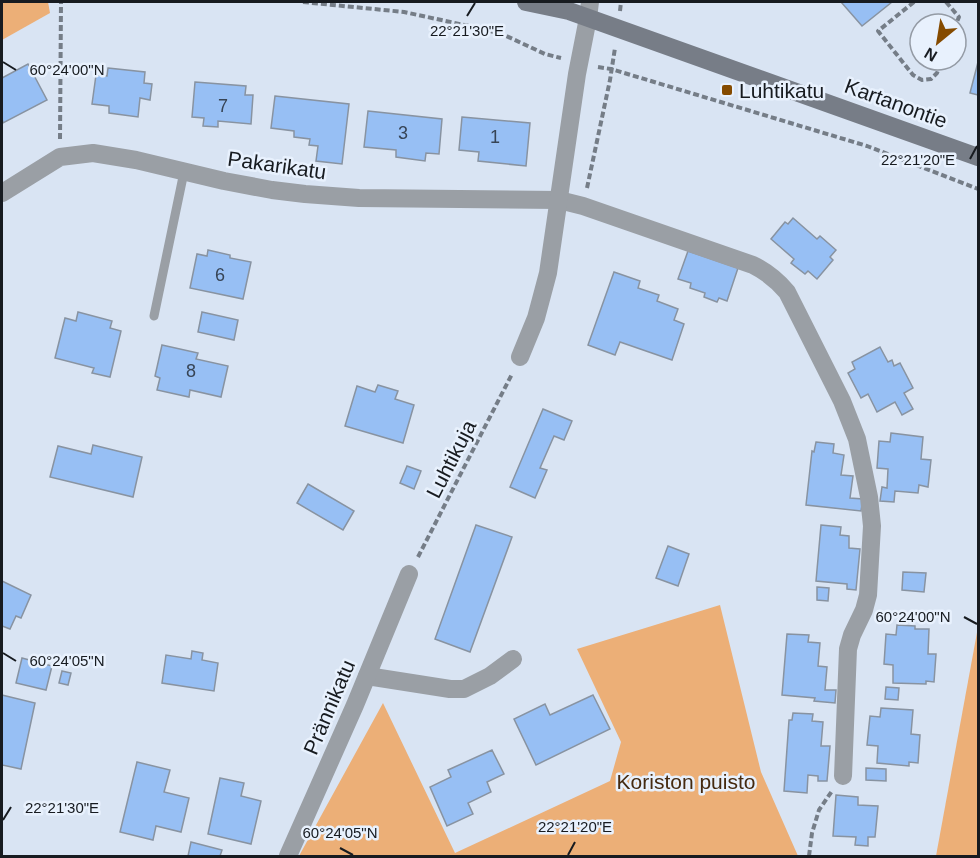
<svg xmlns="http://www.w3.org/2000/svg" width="980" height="858" font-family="Arial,sans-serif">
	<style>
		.green { fill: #ecaf77 }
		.building { fill: #97bff4; stroke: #8893a1; stroke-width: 1.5 }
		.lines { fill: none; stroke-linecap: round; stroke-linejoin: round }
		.path { stroke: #757d87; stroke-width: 4; stroke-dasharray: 6 3; stroke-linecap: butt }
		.lane { stroke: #9a9fa5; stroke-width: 9 }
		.street { stroke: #9a9fa5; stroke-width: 18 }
		.secondary { stroke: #777d87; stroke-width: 18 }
		.ticks { fill: none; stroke: #171b20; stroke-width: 2 }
		.poi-dot { fill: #854b00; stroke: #e8f1fd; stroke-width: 2 }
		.labels { text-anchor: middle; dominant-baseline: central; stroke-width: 5; stroke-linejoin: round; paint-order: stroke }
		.number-label { font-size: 18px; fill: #374455 }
		.poi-label { font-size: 21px; fill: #171b20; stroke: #e8f1fd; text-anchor: start }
		.street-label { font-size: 21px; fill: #171b20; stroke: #e8f1fd }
		.park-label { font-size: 21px; fill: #452a10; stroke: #e8f1fd }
		.ticks-label { font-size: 15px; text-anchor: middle; fill: #171b20; stroke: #e8f1fd; stroke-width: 5; stroke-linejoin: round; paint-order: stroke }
	</style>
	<rect width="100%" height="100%" fill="#d9e4f3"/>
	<g class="green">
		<path d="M2 2H48L50 13 2 40Z"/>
		<path d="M720 605 761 772 798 856H806H299L383 703 455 853 610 781 621 742 577 649Z"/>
		<path d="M978 627V856H936Z"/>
	</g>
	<g class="building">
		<path d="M841 2H892L862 26Z"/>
		<path d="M978 62V95L970 93Z"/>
		<path d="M28 64 47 100 3 123 2 119V78Z"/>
		<path d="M108 68 145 72 144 83 152 84 150 100 140 98 138 117 109 113V106L92 104 96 75 107 76Z"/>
		<path d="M195 82 246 86 245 95H253L251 124 218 121V127L203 126 204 118 192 117Z"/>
		<path d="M275 96 349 104 342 164 316 161 318 146 309 145 310 139 294 137V131L271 128Z"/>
		<path d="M368 111 442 119 439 154 426 153 425 161 396 157V150L364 147Z"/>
		<path d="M462 117 530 123 526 166 478 161 479 152 459 150Z"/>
		<path d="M793 218 817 239 820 236 836 250 830 257 833 260 817 279 808 271 805 274 791 263 794 259 771 239 785 222 788 224Z"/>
		<path d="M208 250 230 255V258L251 262 243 299 190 288 197 254 207 256Z"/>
		<path d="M688 251 738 268 727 301 719 298 717 302 704 297 705 293 690 288 691 283 678 279Z"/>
		<path d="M614 272 640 281 638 288 659 295 657 301 678 309 674 320 684 324 672 360 620 342 615 355 588 345Z"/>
		<path d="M78 312 112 321 110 328 121 331 110 377 92 373 94 368 55 358 65 318 76 321Z"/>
		<path d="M202 312 238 320 234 340 198 332Z"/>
		<path d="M162 345 198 353 196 359 228 366 221 397 190 390 189 397 157 390 160 378 155 376Z"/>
		<path d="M880 347 888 362 892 360 894 366 900 363 913 388 904 393 913 409 902 415 895 402 877 412 868 394 861 398 848 373 855 369 852 362Z"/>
		<path d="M378 385 398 391 395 399 414 405 403 443 345 426 357 386 375 392Z"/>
		<path d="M543 409 572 421 564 440 554 436 540 468 547 470 535 498 510 487Z"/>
		<path d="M891 433 923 437 921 459 931 460 928 487 919 485 918 493 895 491 894 502 880 501 882 487 887 488 888 469 877 468 879 441 890 442Z"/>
		<path d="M816 442 834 444 833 453 844 455 841 475 853 476 850 498 863 499 861 511 806 505 812 451 814 452Z"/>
		<path d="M93 445 142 457 133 497 50 477 58 446 91 454Z"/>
		<path d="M407 466 421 471 414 489 400 483Z"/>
		<path d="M308 484 354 511 343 530 297 503Z"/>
		<path d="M476 525 512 537 470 652 435 639Z"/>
		<path d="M821 525 841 527 840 535 849 536V548L860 549 856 590 847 589V584L816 581Z"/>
		<path d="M668 546 689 554 678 586 656 578Z"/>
		<path d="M903 572 926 573 924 592 902 590Z"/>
		<path d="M2 581 31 595 21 618 16 616 10 629 2 626Z"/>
		<path d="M817 587 829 588 828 601 817 600Z"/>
		<path d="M897 625 915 626V629H929L928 654H936L934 682 926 681V684L893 683V665L884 664 886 634 896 635Z"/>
		<path d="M787 634 809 635 808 642 820 643 818 666 827 667 825 690H836L835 703 814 701 815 698 782 695Z"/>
		<path d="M192 651 203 653 202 660 218 663 214 691 162 683 166 655 191 659Z"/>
		<path d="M22 658 52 666 46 690 16 683Z"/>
		<path d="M62 671 71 673 68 685 59 683Z"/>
		<path d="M886 687 899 688 898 700 885 699Z"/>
		<path d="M2 695 35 703 21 769 2 765Z"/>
		<path d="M593 695 610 729 536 765 514 719 545 704 550 715Z"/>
		<path d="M881 708 913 710 911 734 920 735 918 763 909 762V766L877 763 878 746 867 745 870 716 880 717Z"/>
		<path d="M793 713 813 714 812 721 823 722 821 746H830L827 781H818V776L808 775 807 793 784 791 789 720H792Z"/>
		<path d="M492 750 504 774 487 782 491 792 468 803 473 814 447 826 430 787 451 777 448 770Z"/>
		<path d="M137 762 170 770 164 792 189 798 181 832 156 826 153 840 120 832Z"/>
		<path d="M866 768 886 769V781L866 780Z"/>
		<path d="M220 778 244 783 241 796 261 801 251 844 208 834Z"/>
		<path d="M836 795 858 797V805L878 806 875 837H868V846L855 845 856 837 833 836Z"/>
		<path d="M191 842 222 850 220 856H188Z"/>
	</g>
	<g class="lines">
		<g class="path">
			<path d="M303 2 404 12 469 26 502 34 545 54 561 58"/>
			<path d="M914 2 878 31 913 75 922 80 931 79 937 73 942 60"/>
			<path d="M946 2 959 17 956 24"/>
			<path d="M620 11 621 2"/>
			<path d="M598 67 611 69 867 146 978 189"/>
			<path d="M60 139 61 2"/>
			<path d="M587 188 610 80 615 48"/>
			<path d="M418 557 512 374"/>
			<path d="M809 856 812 833 819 810 832 791"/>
		</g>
		<path class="lane" d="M154 316 184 172"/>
		<g class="street">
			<path d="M2 193 60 157 93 153 136 160 224 181 272 190 305 194 359 198 559 200 583 206 753 265C767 272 777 280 787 292L842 401 857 439 869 497 872 526 868 595 864 610 852 635 848 649 843 776"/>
			<path d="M520 357 536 318 548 273 577 74 588 18 590 2"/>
			<path d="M367 676 450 689H464L490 676 513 659"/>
			<path d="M288 856 355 705 409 574"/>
		</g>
		<path class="secondary" d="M526 2 569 11 978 157"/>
	</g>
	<path class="ticks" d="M467 16 475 3M3 62 16 70M970 159 977 146M964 617 977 624M3 653 16 661M3 820 11 807M340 848 353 855M568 855 575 842"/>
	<rect class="poi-dot" x="721" y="84" width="12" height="12" rx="3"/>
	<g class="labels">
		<g class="number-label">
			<text x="223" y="106">7</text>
			<text x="403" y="133">3</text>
			<text x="495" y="137">1</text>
			<text x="220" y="275">6</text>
			<text x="191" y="371">8</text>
		</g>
		<g class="poi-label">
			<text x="739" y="90">Luhtikatu</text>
		</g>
		<g class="street-label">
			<text transform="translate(896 103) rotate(20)">Kartanontie</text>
			<text transform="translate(277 165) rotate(8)">Pakarikatu</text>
			<text transform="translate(451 459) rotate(-63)">Luhtikuja</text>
			<text transform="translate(329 707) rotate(-67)">Prännikatu</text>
		</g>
		<g class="park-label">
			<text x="686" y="781">Koriston puisto</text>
		</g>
	</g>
	<g class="ticks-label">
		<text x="467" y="36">22°21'30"E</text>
		<text x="67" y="75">60°24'00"N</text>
		<text x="918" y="165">22°21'20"E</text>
		<text x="913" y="622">60°24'00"N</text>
		<text x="67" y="666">60°24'05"N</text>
		<text x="62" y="813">22°21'30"E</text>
		<text x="575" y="832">22°21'20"E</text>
		<text x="340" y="838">60°24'05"N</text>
	</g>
	<rect width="980" height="858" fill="none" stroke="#171b20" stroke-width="6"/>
	<g transform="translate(938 42) rotate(210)"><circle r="28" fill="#e8f1fd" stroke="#949ba5" stroke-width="1.5"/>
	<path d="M0-4.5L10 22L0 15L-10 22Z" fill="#854b00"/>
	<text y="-9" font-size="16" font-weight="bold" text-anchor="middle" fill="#171b20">N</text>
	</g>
</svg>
